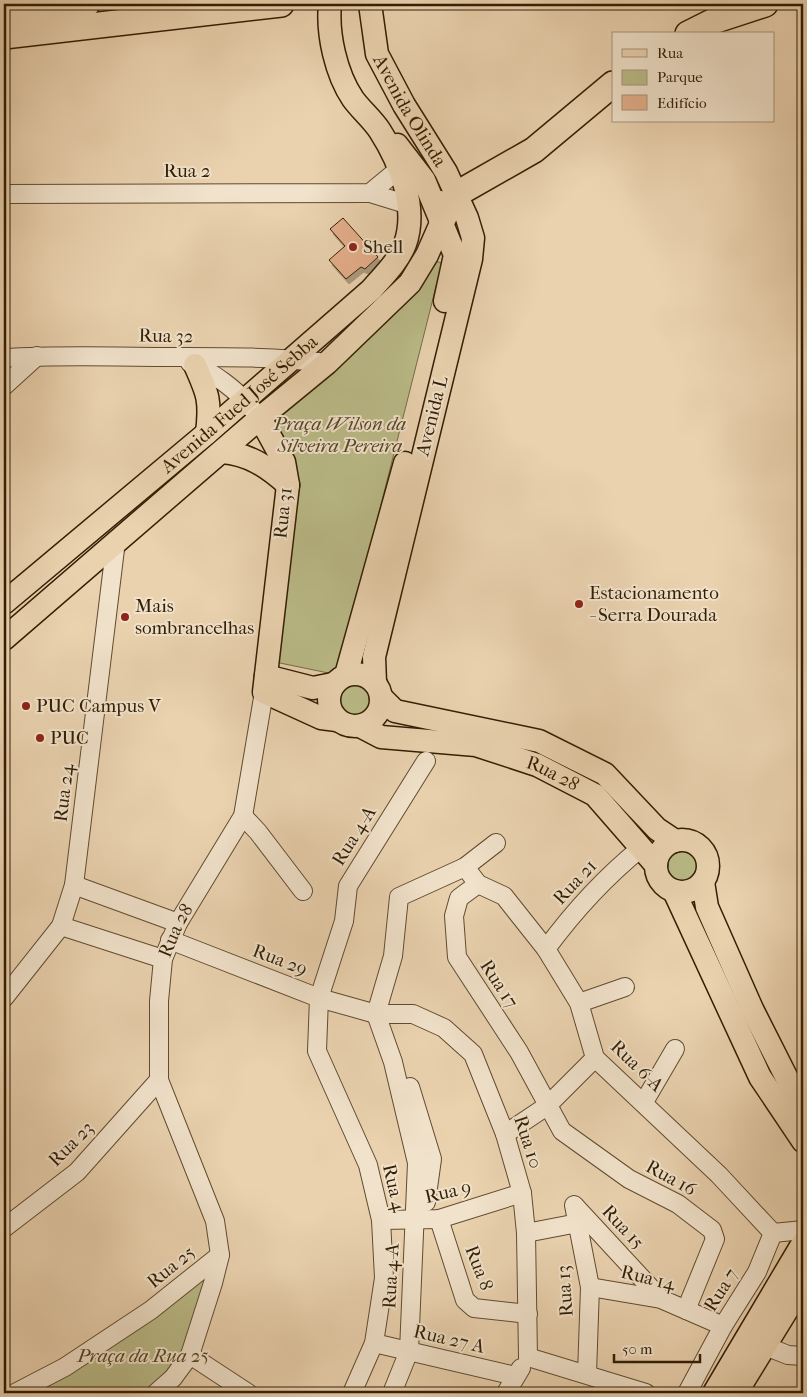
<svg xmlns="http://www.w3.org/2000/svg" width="807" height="1397" font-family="'IM FELL French Canon',serif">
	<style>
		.green { fill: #babb88; stroke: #766c46 }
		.building { fill: #e5af8b; stroke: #321e04; filter: url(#shadow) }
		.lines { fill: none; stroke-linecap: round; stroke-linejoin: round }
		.minor-casing { stroke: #604b2f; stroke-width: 20 }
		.major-casing { stroke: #321e04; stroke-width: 25 }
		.highway-casing { stroke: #321e04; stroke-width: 28 }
		.minor { stroke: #f1e2cb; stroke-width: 18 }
		.major { stroke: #ead2af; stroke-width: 22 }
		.highway { stroke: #ead2af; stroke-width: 25 }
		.poi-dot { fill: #8f2418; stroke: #f1e2cb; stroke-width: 2 }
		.labels { text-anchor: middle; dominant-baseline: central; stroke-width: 4; stroke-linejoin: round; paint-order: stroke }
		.street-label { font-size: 19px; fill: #321e04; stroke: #f1e2cb }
		.poi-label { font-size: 19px; fill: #321e04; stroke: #f1e2cb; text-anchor: start }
		.park-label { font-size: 19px; font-style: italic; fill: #544525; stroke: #f1e2cb }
	</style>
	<defs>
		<filter id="shadow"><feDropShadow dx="3" dy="5" stdDeviation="0" flood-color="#0004"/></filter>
	</defs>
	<rect width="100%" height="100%" fill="#ead2af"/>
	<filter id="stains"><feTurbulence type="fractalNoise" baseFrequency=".004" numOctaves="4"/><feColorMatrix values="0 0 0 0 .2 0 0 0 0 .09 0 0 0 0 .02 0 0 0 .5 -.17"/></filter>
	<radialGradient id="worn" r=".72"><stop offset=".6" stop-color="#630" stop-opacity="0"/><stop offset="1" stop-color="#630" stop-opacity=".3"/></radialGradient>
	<g class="green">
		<path d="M435 261 442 263 338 675 275 662 296 518V493L268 420 406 303Z"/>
		<circle cx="355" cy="700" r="17"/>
		<circle cx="682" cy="866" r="15"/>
		<path d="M220 1255 190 1355 156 1393H7L151 1310Z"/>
	</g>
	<path class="building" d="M343 218 378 257 365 269 361 267 346 279 329 260 345 246 330 229Z"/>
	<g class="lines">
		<defs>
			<g id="minor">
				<path d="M370 193 409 205"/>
				<path d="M4 194 370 193 399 169"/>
				<path d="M4 358C54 355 105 356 156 357 213 357 271 356 327 363"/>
				<path d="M190 363C213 372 237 390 253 410"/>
				<path d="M4 386 37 356"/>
				<path d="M243 816 258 832 303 891"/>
				<path d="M465 867 478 884 504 896 546 949 579 1003 595 1058 719 1175 773 1233"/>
				<path d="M478 884 459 898 454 916 457 957 519 1052 562 1131 629 1179 678 1204 712 1230 715 1239 686 1310"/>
				<path d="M74 885 178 923"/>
				<path d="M61 926 163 959"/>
				<path d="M170 940 319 998 376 1014H413L444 1028 473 1054 505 1134 522 1193 526 1233 528 1357"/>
				<path d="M546 949C574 911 604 878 641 848"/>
				<path d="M4 998 61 926 74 885 116 541"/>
				<path d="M579 1003 625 987"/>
				<path d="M376 1014 393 1062 417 1163 409 1351 392 1393"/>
				<path d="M376 1014 393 956 399 897 465 867 496 843"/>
				<path d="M410 1087 432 1159 426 1202"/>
				<path d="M644 1102 675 1049"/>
				<path d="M505 1134 547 1106 595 1058"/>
				<path d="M574 1205 590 1287 587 1374"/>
				<path d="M575 1206 661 1299"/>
				<path d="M439 1219 465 1300 474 1308 528 1314"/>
				<path d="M381 1220 439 1219 522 1193"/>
				<path d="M4 1228 77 1172 159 1080"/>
				<path d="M526 1233 578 1223"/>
				<path d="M773 1233 803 1230"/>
				<path d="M590 1287 661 1299 723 1326"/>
				<path d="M374 1343 515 1376"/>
				<path d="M765 1346 788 1355 803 1356"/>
				<path d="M190 1355 248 1393"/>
				<path d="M528 1357 646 1393"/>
				<path d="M15 1393 65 1367 151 1310 220 1255"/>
				<path id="s1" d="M156 1393 173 1378 190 1355 213 1283 220 1255 215 1221 159 1080V1001L163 959 178 923 243 816 264 692"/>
				<path d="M352 1393 374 1343 384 1278 381 1220 368 1165 317 1051 319 998 344 921 348 886 426 761"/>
				<path d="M506 1393 521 1368"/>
				<path d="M687 1393 723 1326 757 1272 773 1233"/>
			</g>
			<g id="major">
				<path id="s2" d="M370 4 377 54 404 105 446 172 467 218 473 238 471 259 374 657 375 683"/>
				<path d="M397 145 424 180 455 255 445 301"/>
				<path d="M195 365C208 394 211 401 207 433"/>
				<path d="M260 418 284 462 288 485 264 692 321 718 337 720"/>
				<path d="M222 452C249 454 268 467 288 485"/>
				<path id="s3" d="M4 603 207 433 371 290C383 276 398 262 405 244 418 208 400 162 380 131 373 120 361 110 353 99 336 74 327 34 330 4"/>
				<path d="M4 639 260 418 327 363 410 283 427 255 442 221 441 202"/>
				<circle cx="355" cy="700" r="26"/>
				<path d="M346 675 405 463"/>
				<path d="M266 676 313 688 333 684"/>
				<path d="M381 697 395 711 539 741 605 774 657 829 675 841"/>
				<path id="s4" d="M360 726 381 737 476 745 537 765 595 795 656 865"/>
				<circle cx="682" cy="866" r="26"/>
				<path d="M703 882 707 907 752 1009 803 1110"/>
				<path d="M674 891 760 1077 803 1141"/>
				<path d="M714 1393 803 1243"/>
				<path d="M736 1393 803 1284"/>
			</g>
			<g id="highway">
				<path d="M4 13 87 4"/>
				<path d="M688 34 716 20 765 4"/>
				<path d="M4 36 281 4"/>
				<path d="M442 221 455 195 534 150 613 84"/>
			</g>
		</defs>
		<use href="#minor" class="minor-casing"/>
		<use href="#major" class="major-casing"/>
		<use href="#highway" class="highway-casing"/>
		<use href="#minor" class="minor"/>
		<use href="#major" class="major"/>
		<use href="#highway" class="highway"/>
	</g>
	<g class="poi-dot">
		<circle cx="353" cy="247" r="5"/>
		<circle cx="579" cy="604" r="5"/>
		<circle cx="125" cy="617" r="5"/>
		<circle cx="26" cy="706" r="5"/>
		<circle cx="40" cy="738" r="5"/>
	</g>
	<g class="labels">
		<g class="street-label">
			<text stroke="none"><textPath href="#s2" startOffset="116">Avenida Olinda</textPath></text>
			<text x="187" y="171">Rua 2</text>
			<text transform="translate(166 336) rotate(1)">Rua 32</text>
			<text stroke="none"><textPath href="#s3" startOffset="308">Avenida Fued José Sebba</textPath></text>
			<text transform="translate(432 416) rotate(-76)">Avenida L</text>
			<text transform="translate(283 513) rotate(-84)">Rua 31</text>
			<text stroke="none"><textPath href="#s4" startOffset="201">Rua 28</textPath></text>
			<text transform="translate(64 793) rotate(-83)">Rua 24</text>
			<text transform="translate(354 836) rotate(-58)">Rua 4-A</text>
			<text transform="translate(575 882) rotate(-47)">Rua 21</text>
			<text stroke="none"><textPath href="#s1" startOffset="494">Rua 28</textPath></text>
			<text transform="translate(280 960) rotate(21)">Rua 29</text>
			<text transform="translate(499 984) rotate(57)">Rua 17</text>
			<text transform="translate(637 1066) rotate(44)">Rua 6-A</text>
			<text transform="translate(528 1142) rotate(72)">Rua 10</text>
			<text transform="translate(71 1144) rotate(-45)">Rua 23</text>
			<text transform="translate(671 1178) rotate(29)">Rua 16</text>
			<text transform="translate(394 1188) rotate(77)">Rua 4</text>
			<text transform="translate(448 1192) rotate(-13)">Rua 9</text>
			<text transform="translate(623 1227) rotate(47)">Rua 15</text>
			<text transform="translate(171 1267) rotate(-39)">Rua 25</text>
			<text transform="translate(479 1268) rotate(69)">Rua 8</text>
			<text transform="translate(391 1276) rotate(-87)">Rua 4-A</text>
			<text transform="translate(648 1278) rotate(14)">Rua 14</text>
			<text transform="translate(721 1290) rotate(-58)">Rua 7</text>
			<text transform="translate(565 1291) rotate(-94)">Rua 13</text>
			<text transform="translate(449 1339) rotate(13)">Rua 27 A</text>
		</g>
		<g class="poi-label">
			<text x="363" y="247">Shell</text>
			<text x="589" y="593">Estacionamento<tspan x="589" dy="22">- Serra Dourada</tspan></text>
			<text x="135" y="606">Mais<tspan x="135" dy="22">sombrancelhas</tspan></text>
			<text x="36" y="706">PUC Campus V</text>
			<text x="50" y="738">PUC</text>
		</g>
		<g class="park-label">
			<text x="340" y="424">Praça Wilson da<tspan x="340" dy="22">Silveira Pereira</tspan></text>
			<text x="143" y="1356">Praça da Rua 25</text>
		</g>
	</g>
	<rect width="807" height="1397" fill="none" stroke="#ead2af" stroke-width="20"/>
	<rect x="5" y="5" width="797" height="1387" fill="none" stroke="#321e04" stroke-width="2.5"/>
	<rect x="10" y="10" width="787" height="1377" fill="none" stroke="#321e04"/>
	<rect x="612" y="32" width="162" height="90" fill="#f1e2cb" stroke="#a5947b"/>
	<rect x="622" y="49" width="25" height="8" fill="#ead2af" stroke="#a5947b"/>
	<text x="657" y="58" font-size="15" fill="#321e04">Rua</text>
	<rect x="622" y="70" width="25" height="15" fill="#babb88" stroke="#a5947b"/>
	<text x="657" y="82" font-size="15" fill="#321e04">Parque</text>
	<rect x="622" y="95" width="25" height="15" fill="#e5af8b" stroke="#a5947b"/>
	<text x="657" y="108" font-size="15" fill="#321e04">Edifício</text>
	<path d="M614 1354v8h86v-8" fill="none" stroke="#321e04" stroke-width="2.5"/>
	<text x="622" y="1354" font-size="15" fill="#321e04" stroke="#f1e2cb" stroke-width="4" paint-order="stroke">50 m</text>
	<rect width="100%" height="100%" filter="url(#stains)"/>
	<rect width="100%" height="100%" fill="url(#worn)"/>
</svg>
